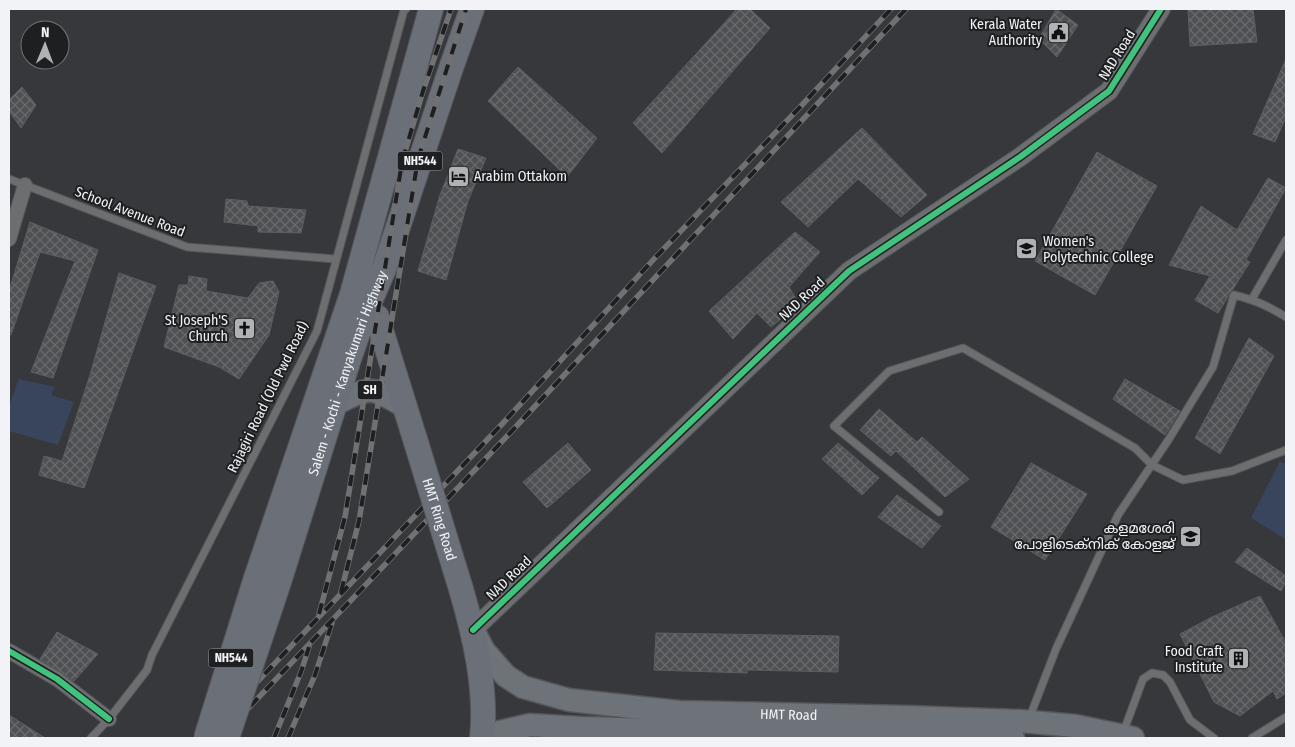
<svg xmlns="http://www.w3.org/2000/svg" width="1295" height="747" font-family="'Fira Sans Condensed','Noto Sans Malayalam',sans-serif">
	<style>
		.green { fill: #38455c }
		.building { fill: url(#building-cross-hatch); stroke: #5d5e60 }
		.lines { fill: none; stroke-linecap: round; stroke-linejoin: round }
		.service-casing { stroke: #555659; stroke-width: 9 }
		.minor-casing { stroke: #555659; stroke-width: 16 }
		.tertiary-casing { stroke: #555659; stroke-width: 20 }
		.primary-casing { stroke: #555659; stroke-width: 25 }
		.trunk-casing { stroke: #555659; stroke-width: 26 }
		.service { stroke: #6c6e6f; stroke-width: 7 }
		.minor { stroke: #6c6e6f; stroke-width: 14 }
		.tertiary { stroke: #6c6e6f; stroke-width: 18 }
		.primary { stroke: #6e737a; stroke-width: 22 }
		.trunk { stroke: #6b7078; stroke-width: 24 }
		.rail-casing { stroke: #707173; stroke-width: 5.5 }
		.rail { stroke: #1e1f21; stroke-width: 4; stroke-dasharray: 11; stroke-linecap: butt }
		.trunk-bridge-casing { stroke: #555659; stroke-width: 26; stroke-linecap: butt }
		.trunk-bridge { stroke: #6b7078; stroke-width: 24 }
		.cycleway-casing { stroke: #1e1f21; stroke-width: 9 }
		.cycleway { stroke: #40c37c; stroke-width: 6 }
		.labels { text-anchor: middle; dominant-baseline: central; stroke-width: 4; stroke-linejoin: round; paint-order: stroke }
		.shield { fill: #1e1f21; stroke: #b2b3b6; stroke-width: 1 }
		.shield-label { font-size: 12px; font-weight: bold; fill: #f1f3f6 }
		.poi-label { font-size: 14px; fill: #f1f3f6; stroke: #1e1f21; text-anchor: end }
		.street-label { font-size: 14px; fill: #f1f3f6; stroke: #1e1f21 }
	</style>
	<defs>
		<pattern id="building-cross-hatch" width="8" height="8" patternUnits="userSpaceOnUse" patternTransform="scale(1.25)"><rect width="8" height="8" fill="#4f5053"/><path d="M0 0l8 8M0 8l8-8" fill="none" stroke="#696a6c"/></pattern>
	</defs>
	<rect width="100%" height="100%" fill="#36383b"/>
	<g class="green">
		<path d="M19 379 55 387 51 395 74 402 58 445 9 431V406Z"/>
		<path d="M1280 461 1286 464 1285 539 1251 518Z"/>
	</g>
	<g class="building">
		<path d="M737 9H750L770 28 662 153 633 123Z"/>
		<path d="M1056 9 1078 25 1057 57 1039 39Z"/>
		<path d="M1188 9H1253L1257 42 1190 46Z"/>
		<path d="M1286 59V117L1275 142 1253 134Z"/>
		<path d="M518 67 597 138 567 177 488 101Z"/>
		<path d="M22 87 36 105 21 128 9 111V100Z"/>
		<path d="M862 128 927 195 901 217 858 179 808 227 781 202Z"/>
		<path d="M458 149 486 158 468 201 446 280 418 271 440 195Z"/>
		<path d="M1097 152 1157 186 1095 295 1035 261Z"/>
		<path d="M1268 178 1286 188 1246 260 1250 262 1218 313 1195 300 1210 276 1169 265 1201 206 1237 230Z"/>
		<path d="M226 199 247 201 248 206 306 210 301 233 258 232V226L224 222Z"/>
		<path d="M30 222 98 250 53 378 31 372 75 261 40 252 11 335H9V291Z"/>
		<path d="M795 232 820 252 789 287 799 304 771 327 757 313 733 339 709 311Z"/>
		<path d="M119 273 156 286 84 488 39 475 44 456 62 461 90 375Z"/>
		<path d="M189 276 207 279 206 291 248 298 259 283 273 281 279 292 269 335 239 379 219 367 164 347 179 285H188Z"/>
		<path d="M1249 338 1274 356 1220 454 1195 438Z"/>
		<path d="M1125 379 1180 411 1165 435 1113 399Z"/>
		<path d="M879 409 917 442 922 437 969 479 945 497 896 451 891 456 860 430Z"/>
		<path d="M568 443 591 470 547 508 523 482Z"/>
		<path d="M838 443 879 478 862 495 822 459Z"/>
		<path d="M1031 463 1087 494 1045 560 991 527Z"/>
		<path d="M897 495 941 526 922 548 878 517Z"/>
		<path d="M1247 548 1286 576V581L1281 591 1235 562Z"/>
		<path d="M1260 596 1286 643V693L1277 699 1273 691 1240 716 1214 702 1180 634 1212 617Z"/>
		<path d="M57 632 98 654 74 681 40 659Z"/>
		<path d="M656 633 839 636 838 672 747 670V673L654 670Z"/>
		<path d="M9 715 45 738H9Z"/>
	</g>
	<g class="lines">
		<defs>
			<g id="service">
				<path d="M9 179 187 247 335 259"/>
				<path d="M1252 299 1286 240"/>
				<path d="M939 512 834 426 889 371 963 348 1135 448 1152 465 1183 480 1232 471 1286 450"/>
				<path d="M1029 719 1056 649 1118 515 1169 439 1213 367 1234 295C1255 300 1268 306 1286 317"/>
				<path d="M1123 733 1143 679 1152 673 1163 675 1170 682 1190 720 1214 738"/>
				<path d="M91 738 109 719 147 670 152 655 317 331 404 10 406 9"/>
				<path d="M1252 738 1286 717"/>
			</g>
			<g id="minor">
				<path d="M9 239 25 185"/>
				<path d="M9 651 57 679 109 719"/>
			</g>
			<path id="tertiary" d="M473 630 849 271 1020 157 1109 91 1161 9"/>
			<g id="primary">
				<path d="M335 404C370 387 369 385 404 406"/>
				<path id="s1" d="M475 634 484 651 506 676 523 687 569 700 679 712 907 717 1020 721 1076 726 1133 738"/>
				<path d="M491 738 500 732 530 725 582 728 805 734 973 736 1013 738"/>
			</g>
			<g id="trunk">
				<path d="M365 313 377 317 415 439"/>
				<path d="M256 578 352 294 431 9"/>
				<path id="s2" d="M279 582 349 359 365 313 384 269 451 68 472 9"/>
				<path d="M461 589C475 637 487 689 482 738"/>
			</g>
		</defs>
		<use href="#service" class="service-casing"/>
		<use href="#minor" class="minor-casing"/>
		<use href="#tertiary" class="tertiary-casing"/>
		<use href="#primary" class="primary-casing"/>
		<use href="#trunk" class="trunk-casing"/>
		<use href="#service" class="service"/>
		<use href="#minor" class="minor"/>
		<use href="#tertiary" class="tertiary"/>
		<use href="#primary" class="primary"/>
		<use href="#trunk" class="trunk"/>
		<defs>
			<g id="rail">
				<path d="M341 592 359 521 418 159 466 9"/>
				<path d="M319 614 345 517 402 162 423 91 451 9"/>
				<path d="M204 738 504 422 654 259 802 105 891 9"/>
				<path d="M220 738 510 433 906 9"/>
				<path d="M274 738 301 672 309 647"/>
				<path d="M288 738 315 675 332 623"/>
			</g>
		</defs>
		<use href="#rail" class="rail-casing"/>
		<use href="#rail" class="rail"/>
		<defs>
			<g id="trunk-bridge">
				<path id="s3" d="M415 439 461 589"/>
				<path d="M206 738 256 578"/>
				<path d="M227 738 279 582"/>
			</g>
		</defs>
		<use href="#trunk-bridge" class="trunk-bridge-casing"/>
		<use href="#trunk-bridge" class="trunk-bridge"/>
		<defs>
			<g id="cycleway">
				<path d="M473 630 849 271 1020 157 1109 91 1161 9"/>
				<path d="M9 651 57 679 109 719"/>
			</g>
		</defs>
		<use href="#cycleway" class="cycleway-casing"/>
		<use href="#cycleway" class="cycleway"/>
	</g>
	<defs>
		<symbol id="civic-square" viewBox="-11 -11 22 22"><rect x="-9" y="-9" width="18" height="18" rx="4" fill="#b0b2b5" stroke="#1e1f21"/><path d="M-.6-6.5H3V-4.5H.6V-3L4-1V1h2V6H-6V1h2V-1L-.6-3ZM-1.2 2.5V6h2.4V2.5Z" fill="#111"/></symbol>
		<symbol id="hotel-square" viewBox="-11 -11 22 22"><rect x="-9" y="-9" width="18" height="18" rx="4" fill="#b0b2b5" stroke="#1e1f21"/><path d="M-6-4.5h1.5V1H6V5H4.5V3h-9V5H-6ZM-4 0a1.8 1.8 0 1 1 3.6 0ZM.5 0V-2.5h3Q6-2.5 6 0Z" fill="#111"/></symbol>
		<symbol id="university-square" viewBox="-11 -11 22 22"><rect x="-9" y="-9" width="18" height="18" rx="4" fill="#b0b2b5" stroke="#1e1f21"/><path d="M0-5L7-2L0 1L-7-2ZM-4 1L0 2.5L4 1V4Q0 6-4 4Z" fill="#111"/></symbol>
		<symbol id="church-square" viewBox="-11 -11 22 22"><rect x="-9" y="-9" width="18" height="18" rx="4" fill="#b0b2b5" stroke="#1e1f21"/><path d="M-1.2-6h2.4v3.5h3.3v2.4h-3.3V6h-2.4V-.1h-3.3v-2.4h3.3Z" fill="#111"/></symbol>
		<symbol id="building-square" viewBox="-11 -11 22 22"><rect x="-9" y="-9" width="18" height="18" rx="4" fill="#b0b2b5" stroke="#1e1f21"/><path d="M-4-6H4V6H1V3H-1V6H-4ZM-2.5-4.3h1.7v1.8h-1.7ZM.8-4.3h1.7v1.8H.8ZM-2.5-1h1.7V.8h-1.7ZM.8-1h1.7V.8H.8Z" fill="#111"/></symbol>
	</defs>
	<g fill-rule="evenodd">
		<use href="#civic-square" x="1046" y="20" width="25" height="25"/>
		<use href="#hotel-square" x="446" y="164" width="25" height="25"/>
		<use href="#university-square" x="1014" y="236" width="25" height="25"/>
		<use href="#church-square" x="232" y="316" width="25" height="25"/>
		<use href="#university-square" x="1178" y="524" width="25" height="25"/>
		<use href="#building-square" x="1226" y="646" width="25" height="25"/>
	</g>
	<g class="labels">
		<g class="shield">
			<rect x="397.5" y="151.5" width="45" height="19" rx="4"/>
			<rect x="357.5" y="380.5" width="25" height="19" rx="4"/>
			<rect x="208.5" y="648.5" width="45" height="19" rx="4"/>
		</g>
		<g class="shield-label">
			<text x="420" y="161">NH544</text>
			<text x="370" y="390">SH</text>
			<text x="231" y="658">NH544</text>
		</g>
		<g class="poi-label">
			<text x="1042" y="24">Kerala Water<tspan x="1042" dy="16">Authority</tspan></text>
			<text x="474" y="176" text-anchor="start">Arabim Ottakom</text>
			<text x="1043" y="241" text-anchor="start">Women's<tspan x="1043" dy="16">Polytechnic College</tspan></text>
			<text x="228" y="320">St Joseph'S<tspan x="228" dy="16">Church</tspan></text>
			<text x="1175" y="528">കളമശേരി<tspan x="1175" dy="16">പോളിടെക്നിക് കോളജ്</tspan></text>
			<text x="1223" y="651">Food Craft<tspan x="1223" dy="16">Institute</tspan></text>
		</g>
		<g class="street-label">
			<text transform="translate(1117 55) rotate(-58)">NAD Road</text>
			<text transform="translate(130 212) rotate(21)">School Avenue Road</text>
			<text transform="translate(802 299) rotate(-43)">NAD Road</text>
			<text stroke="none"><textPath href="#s2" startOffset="220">Salem - Kochi - Kanyakumari Highway</textPath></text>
			<text transform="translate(268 397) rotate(-64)">Rajagiri Road (Old Pwd Road)</text>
			<text stroke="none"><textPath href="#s3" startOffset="84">HMT Ring Road</textPath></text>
			<text transform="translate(509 578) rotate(-44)">NAD Road</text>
			<text stroke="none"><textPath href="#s1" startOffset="341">HMT Road</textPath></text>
		</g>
	</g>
	<rect width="1295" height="747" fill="none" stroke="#f1f3f6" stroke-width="20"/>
	<g transform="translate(45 45) rotate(1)"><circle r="24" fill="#1e1f21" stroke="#727476"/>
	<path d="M0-4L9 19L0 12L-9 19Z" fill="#b0b2b5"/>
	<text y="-8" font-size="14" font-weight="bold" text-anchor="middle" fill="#f1f3f6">N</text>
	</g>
</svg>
